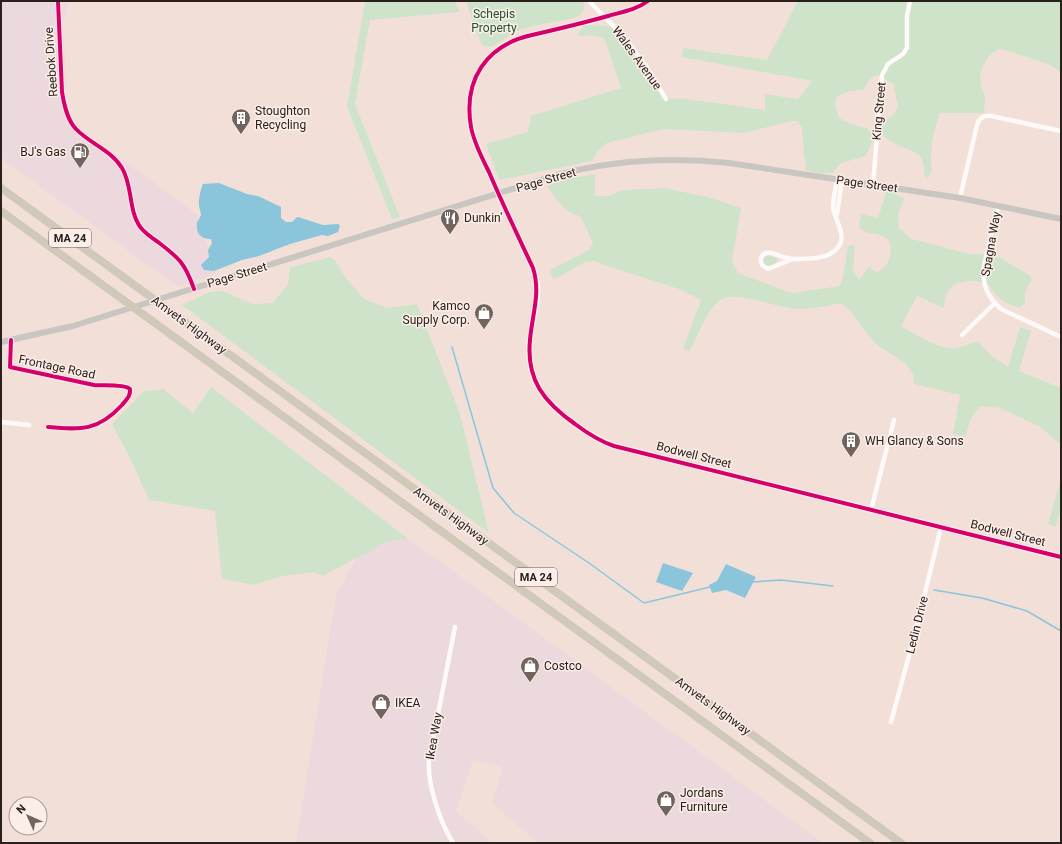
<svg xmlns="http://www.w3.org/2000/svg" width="1062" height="844" font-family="Roboto,sans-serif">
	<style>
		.commercial { fill: #ecd9dd }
		.green { fill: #cfe3ca }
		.water { fill: #8ac5dc }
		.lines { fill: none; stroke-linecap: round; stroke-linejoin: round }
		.stream { stroke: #8ac5dc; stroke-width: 1.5 }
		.minor { stroke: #fdfaf9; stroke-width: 4.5 }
		.tertiary { stroke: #fdfaf9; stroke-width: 5.5 }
		.secondary { stroke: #c9c5c0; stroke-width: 6 }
		.motorway { stroke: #d0c8b9; stroke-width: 8 }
		.cycleway-casing { stroke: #fbeee8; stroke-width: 6 }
		.cycleway { stroke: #d6006c; stroke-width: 4 }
		.labels { text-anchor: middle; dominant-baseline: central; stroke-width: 3; stroke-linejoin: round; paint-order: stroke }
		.shield { fill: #fbeee8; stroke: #695e58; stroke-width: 1 }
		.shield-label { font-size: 11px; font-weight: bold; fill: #2b201b }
		.park-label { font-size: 12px; fill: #1e512f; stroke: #fbeee8 }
		.street-label { font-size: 12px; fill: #2b201b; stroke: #fbeee8 }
		.poi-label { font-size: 12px; fill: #2b201b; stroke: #fbeee8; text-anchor: start }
	</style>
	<rect width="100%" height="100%" fill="#f2e0d8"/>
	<g class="commercial">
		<path d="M1 1H69L63 23 67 101 74 124 198 215 216 274 178 287 1 158Z"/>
		<path d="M407 538 501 606 823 843H538L492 803 503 767 473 760 456 811 492 843H296L336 595 356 558 365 555 379 545 386 542Z"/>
	</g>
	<g class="green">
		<path d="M365 1H455L460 12 370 20 355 104 400 217 392 219 347 107Z"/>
		<path d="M466 1H583C586 8 584 13 577 17 559 22 538 23 520 30 512 33 495 46 490 47 485 47 482 44 480 41Z"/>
		<path d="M798 1H1061V73L1051 65 1002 49C987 51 978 72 981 86 982 90 985 94 985 98 985 103 984 108 984 113H940C933 133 929 150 932 171L928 178 925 176C924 169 924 160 919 155 906 145 881 145 880 125L893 115 898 108 894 85C877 72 874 71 863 90L850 91 837 96 835 105 839 118 860 127H865L875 136 866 156 841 163 832 173H819L805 170 806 162 804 157 802 128 797 121H792L744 133 663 129 607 143 597 152 592 161 499 180 486 144 528 132 531 116 621 88 604 38 587 35 580 37 578 33 585 25 611 26 670 99 680 98 765 110V94L798 99 812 81 682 57 683 48 767 60Z"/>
		<path d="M595 174V196H609L623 190 664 188 708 197 741 208 732 261 738 273 792 293 840 286 843 277 848 246 855 245 853 270 859 280 869 267 877 273C880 270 886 266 888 262 892 253 893 240 883 236 872 232 869 236 859 227L861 214 878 218 886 192 892 191 904 199 898 215 899 228 912 239 969 254 995 255 1029 275 1032 280C1026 288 1024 293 1025 303L1019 308C1011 305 1003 302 997 296 994 293 992 288 989 286 978 278 954 279 947 293 945 297 945 304 944 308L917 296 901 326C916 334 933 347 950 348 960 349 968 343 978 342L993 357 1008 367 1020 327 1031 331 1019 371 1061 388V445L1039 426 1000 408 981 406C972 415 968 424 966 437L953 434 960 395 914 384 913 374 907 365 875 343 860 324 851 311 841 303C825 306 807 311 790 308 773 306 738 293 724 298 710 303 696 338 690 351L683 349 701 300 679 289 613 268 595 261 585 262 553 280 550 270 589 250 593 243 581 217 566 210 556 199 547 186 566 179Z"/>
		<path d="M768 255 777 258V262L772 265 766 266 764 264 763 259Z"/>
		<path d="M331 257 337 263 345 277 364 299 387 308 417 304 460 414 489 533 182 305 210 292 223 291 252 304 273 303 288 284 290 267Z"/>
		<path d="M211 387 407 538 386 542 379 545 365 555 356 558 323 576 314 572 282 576 254 585 222 579 215 511 149 500 132 462 112 424 144 391 163 389 193 413Z"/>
		<path d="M1061 478V506L1056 527 1048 524Z"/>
	</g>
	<g class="water">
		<path d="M219 183 247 194 258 196 281 207V218L286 222H292L296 218 298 217 323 225 338 224 340 226 338 232 328 236 322 235 290 244 259 256 242 260 214 271 204 270 201 265 209 257 208 250 212 243 211 239C201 239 196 234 197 223 198 220 200 218 201 215 201 212 199 208 199 205 198 202 201 187 203 184Z"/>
		<path d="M663 563 693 573 682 591 656 582Z"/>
		<path d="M726 564 756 577 745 598 726 590 712 593 709 585 717 581Z"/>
	</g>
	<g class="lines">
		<g class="stream">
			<path d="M452 347 493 488 514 513 589 563 644 603 710 587"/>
			<path d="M752 582 781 580 833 586"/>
			<path d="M934 590 982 598 1027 611 1061 631"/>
		</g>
		<g class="minor">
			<path d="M58 1 62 92C64 104 67 120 76 129 89 143 111 150 122 168 133 186 128 211 141 228 146 234 152 238 158 242 179 258 185 263 194 289"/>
			<path d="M589 1 625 38 646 66 666 99"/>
			<path d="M873 185 882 75 888 64 903 54 907 48V16L910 1"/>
			<path d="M498 194C489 173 478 153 473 132 463 95 478 55 514 40 526 35 539 33 552 30 567 27 582 23 596 19 614 14 633 12 648 1"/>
			<path d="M960 198 977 125C979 118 984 115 991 116L1061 131"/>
			<path d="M998 205 984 266C982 284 987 297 1001 309L1061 337"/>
			<path d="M837 214 842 180"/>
			<path d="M793 259 768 269 762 265C760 260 760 255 766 253 773 251 780 257 787 258 796 260 821 259 830 254 853 241 835 223 833 207 833 198 836 188 837 179"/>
			<path d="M962 335 995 303"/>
			<path d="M11 340 10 367 94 385C103 386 124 384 130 389 131 396 126 400 122 405 98 431 81 430 48 427"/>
			<path d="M1 422 29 425"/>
			<path d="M871 510 894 420"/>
			<path d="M891 722 917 626 941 527"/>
			<path d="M453 843C440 822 427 784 429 760L455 627"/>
		</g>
		<path class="tertiary" d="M498 194C507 212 516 230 524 249 529 260 535 271 537 283 540 304 530 325 529 346 528 381 545 403 572 422 588 434 603 443 623 448L1061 557"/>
		<path class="secondary" d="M1 342 73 326 557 175C613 160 672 157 729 163L960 198 1061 219"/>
		<g class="motorway">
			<path d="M1 188 901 843"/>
			<path d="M1 211 870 843"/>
		</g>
		<defs>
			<g id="cycleway">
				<path d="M58 1 62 92C64 104 67 120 76 129 89 143 111 150 122 168 133 186 128 211 141 228 146 234 152 238 158 242 179 258 185 263 194 289"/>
				<path d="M648 1C636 10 622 12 608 16 583 23 558 29 532 35 486 45 463 80 471 127 474 143 482 158 489 172 503 205 518 236 533 268 541 293 532 315 530 340 526 380 544 402 575 424 587 433 599 441 614 446L1061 557"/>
				<path d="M11 340 10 367 94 385C103 386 124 384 130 389 131 396 126 400 122 405 98 431 81 430 48 427"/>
			</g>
		</defs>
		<use href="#cycleway" class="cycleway-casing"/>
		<use href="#cycleway" class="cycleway"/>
	</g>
	<defs>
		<symbol id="building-pin" viewBox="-11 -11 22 30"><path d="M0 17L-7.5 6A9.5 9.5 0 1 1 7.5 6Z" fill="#71635d" stroke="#fbeee8"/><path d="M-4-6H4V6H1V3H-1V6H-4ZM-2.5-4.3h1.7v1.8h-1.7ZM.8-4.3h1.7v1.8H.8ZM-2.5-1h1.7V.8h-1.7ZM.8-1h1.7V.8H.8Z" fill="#fff"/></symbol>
		<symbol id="fuel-pin" viewBox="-11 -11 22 30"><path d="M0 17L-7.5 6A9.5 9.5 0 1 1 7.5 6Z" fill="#71635d" stroke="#fbeee8"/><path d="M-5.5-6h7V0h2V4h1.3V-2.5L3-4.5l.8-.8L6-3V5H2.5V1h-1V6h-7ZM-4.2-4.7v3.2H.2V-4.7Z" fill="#fff"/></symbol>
		<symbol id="restaurant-pin" viewBox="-11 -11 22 30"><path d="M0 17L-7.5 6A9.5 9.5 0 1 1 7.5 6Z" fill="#71635d" stroke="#fbeee8"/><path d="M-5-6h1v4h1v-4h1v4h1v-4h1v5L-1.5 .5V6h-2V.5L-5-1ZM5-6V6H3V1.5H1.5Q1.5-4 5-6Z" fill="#fff"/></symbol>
		<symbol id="shop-pin" viewBox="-11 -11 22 30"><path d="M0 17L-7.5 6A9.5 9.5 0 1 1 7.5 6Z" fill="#71635d" stroke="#fbeee8"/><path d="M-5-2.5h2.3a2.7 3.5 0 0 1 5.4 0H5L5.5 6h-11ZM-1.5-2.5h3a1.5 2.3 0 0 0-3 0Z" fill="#fff"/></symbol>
	</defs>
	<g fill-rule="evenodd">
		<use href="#building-pin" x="230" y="107" width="22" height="30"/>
		<use href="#fuel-pin" x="69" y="141" width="22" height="30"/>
		<use href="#restaurant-pin" x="439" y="207" width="22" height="30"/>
		<use href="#shop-pin" x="473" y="302" width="22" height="30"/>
		<use href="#building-pin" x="840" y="430" width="22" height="30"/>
		<use href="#shop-pin" x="519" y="655" width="22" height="30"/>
		<use href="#shop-pin" x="370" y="692" width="22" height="30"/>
		<use href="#shop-pin" x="655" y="789" width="22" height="30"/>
	</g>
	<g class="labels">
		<g class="shield">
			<rect x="49" y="229" width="42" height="18" rx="3"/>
			<rect x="515" y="568" width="42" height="18" rx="3"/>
		</g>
		<g class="shield-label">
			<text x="70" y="238">MA 24</text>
			<text x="536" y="577">MA 24</text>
		</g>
		<g class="park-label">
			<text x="494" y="14">Schepis<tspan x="494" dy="14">Property</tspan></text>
		</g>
		<g class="street-label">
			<text transform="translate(637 58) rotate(54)">Wales Avenue</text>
			<text transform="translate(51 62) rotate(-94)">Reebok Drive</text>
			<text transform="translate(879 111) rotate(-85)">King Street</text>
			<text transform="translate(546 180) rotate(-16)">Page Street</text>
			<text transform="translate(867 184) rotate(8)">Page Street</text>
			<text transform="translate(991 244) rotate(-80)">Spagna Way</text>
			<text transform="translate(237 275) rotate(-17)">Page Street</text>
			<text transform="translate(189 325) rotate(36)">Amvets Highway</text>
			<text transform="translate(57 367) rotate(12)">Frontage Road</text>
			<text transform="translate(694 455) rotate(14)">Bodwell Street</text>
			<text transform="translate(451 516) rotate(36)">Amvets Highway</text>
			<text transform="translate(1008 533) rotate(14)">Bodwell Street</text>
			<text transform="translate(917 625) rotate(-76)">Ledin Drive</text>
			<text transform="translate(713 706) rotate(36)">Amvets Highway</text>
			<text transform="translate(434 736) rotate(-80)">Ikea Way</text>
		</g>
		<g class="poi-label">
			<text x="255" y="111">Stoughton<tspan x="255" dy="14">Recycling</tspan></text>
			<text x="66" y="152" text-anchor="end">BJ's Gas</text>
			<text x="464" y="218">Dunkin'</text>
			<text x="470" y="306" text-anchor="end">Kamco<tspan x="470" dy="14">Supply Corp.</tspan></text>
			<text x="865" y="441">WH Glancy &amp; Sons</text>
			<text x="544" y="666">Costco</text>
			<text x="395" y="703">IKEA</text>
			<text x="680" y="793">Jordans<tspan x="680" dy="14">Furniture</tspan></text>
		</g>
	</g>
	<rect width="1062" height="844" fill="none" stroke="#2b201b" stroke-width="4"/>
	<g transform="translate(28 816) rotate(315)"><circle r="19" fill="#fbeee8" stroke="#a89c96"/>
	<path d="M0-3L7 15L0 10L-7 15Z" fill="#71635d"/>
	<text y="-6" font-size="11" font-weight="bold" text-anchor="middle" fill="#2b201b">N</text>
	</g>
</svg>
